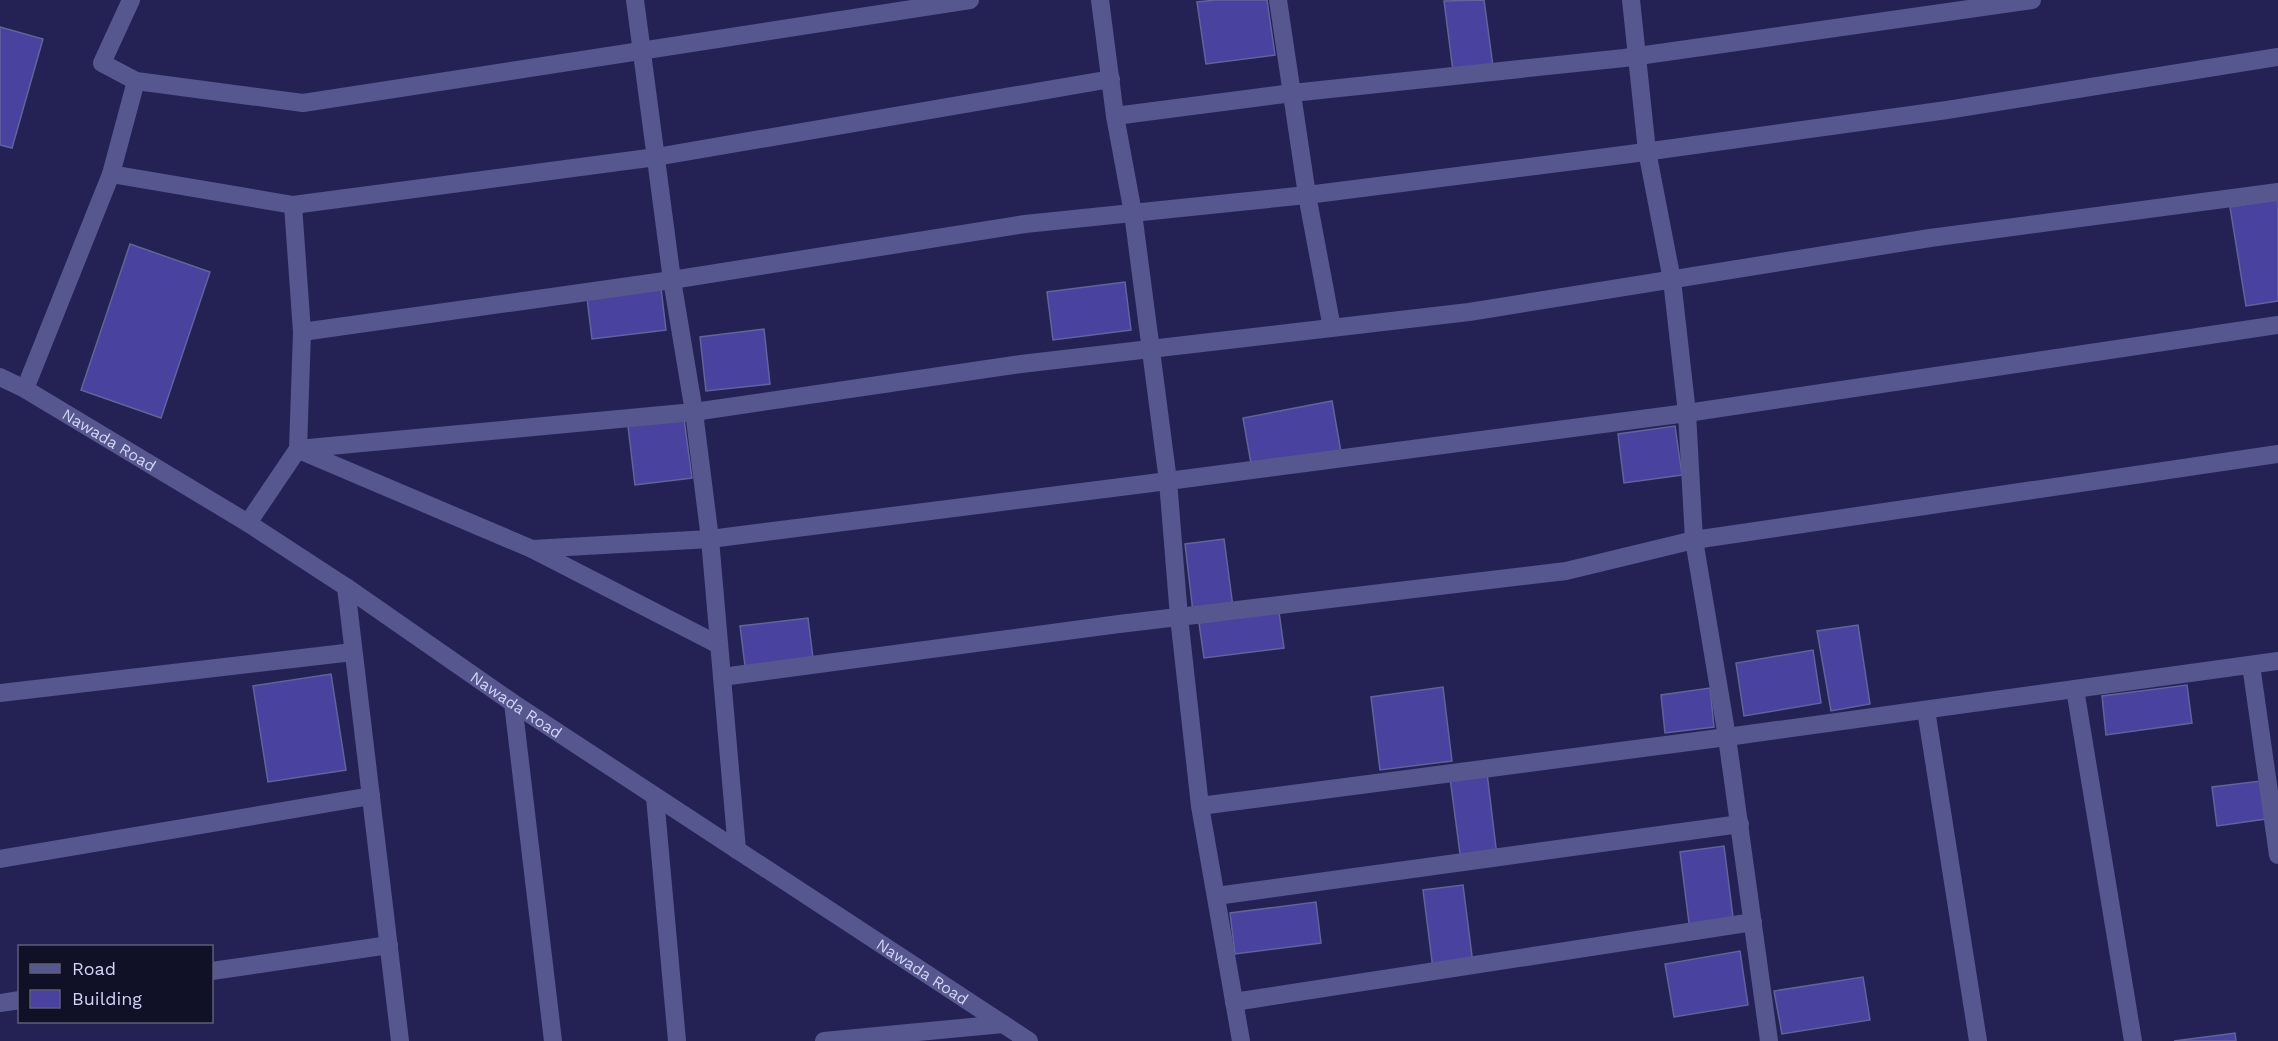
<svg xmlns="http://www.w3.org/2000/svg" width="2278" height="1041" font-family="'Work Sans',sans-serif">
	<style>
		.building { fill: #49439f; stroke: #61639c; stroke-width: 1.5 }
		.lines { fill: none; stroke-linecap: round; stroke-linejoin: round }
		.minor { stroke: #56578f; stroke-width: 18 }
		.labels { text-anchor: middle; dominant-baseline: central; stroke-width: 5; stroke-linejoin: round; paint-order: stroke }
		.street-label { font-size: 16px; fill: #d1d4f5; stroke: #101026 }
	</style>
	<rect width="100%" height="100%" fill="#242255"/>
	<g class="building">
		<path d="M1215 0H1267L1275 55 1206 64 1197 2Z"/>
		<path d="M1484 0 1493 66 1453 71 1444 1Z"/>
		<path d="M0 27 43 39 12 148 0 145Z"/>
		<path d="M2278 199V301L2246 306 2230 207Z"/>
		<path d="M130 244 210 272 161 418 81 390Z"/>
		<path d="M1125 282 1131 330 1053 340 1047 292Z"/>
		<path d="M661 288 666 330 592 339 587 298Z"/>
		<path d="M764 329 770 384 706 391 700 337Z"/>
		<path d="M1332 401 1341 452 1252 469 1243 418Z"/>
		<path d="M684 419 692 478 635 485 628 426Z"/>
		<path d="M1675 426 1682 475 1624 483 1618 434Z"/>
		<path d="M1224 539 1233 607 1193 612 1185 544Z"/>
		<path d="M1279 612 1284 648 1204 658 1199 623Z"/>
		<path d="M808 618 813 658 745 666 740 626Z"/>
		<path d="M1858 625 1870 704 1831 711 1817 631Z"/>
		<path d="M1813 650 1821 703 1744 716 1736 663Z"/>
		<path d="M331 674 346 770 268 782 253 686Z"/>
		<path d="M2187 685 2192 723 2106 735 2102 696Z"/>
		<path d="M1443 687 1452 761 1380 770 1371 697Z"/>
		<path d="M1710 688 1714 727 1665 733 1661 695Z"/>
		<path d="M1487 773 1497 856 1461 861 1450 778Z"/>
		<path d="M2261 781 2266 819 2217 826 2212 787Z"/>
		<path d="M1724 846 1734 925 1690 931 1680 852Z"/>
		<path d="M1463 885 1473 964 1433 969 1423 890Z"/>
		<path d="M1316 902 1321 943 1235 954 1230 913Z"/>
		<path d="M1740 951 1748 1005 1674 1017 1665 964Z"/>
		<path d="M1863 977 1870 1020 1782 1034 1774 991Z"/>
		<path d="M2235 1033 2236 1041H2174Z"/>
	</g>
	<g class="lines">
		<g class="minor">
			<path d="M635 0 672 280 694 412 710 539 737 850"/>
			<path d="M1100 0 1115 116 1133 213 1168 481 1179 617 1200 806 1241 1041"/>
			<path d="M1278 0 1307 195 1332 328"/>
			<path d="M1631 0 1647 151 1672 280 1687 413 1694 540 1727 737 1769 1041"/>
			<path d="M136 81 303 103 970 0"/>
			<path d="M1115 116 1292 93 1624 58 2032 0"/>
			<path d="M111 174 293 205 656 157 1111 79"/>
			<path d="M302 332 672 280 1025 224 1307 195 1630 154 1947 110 2278 57"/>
			<path id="s1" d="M0 377 25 389 248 523 346 587 513 703 1029 1041"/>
			<path d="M25 389 111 174 136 81 102 63 131 0"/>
			<path d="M298 449 694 412 1021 364 1469 312 1930 238 2278 192"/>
			<path d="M299 450 532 549 719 645"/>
			<path d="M248 523 298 449 302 332 293 205"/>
			<path d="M532 549 710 539 1168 481 1687 413 2278 325"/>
			<path d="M346 587 400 1041"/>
			<path d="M2251 665 2278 855"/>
			<path d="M722 677 1119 624 1566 571 1694 540 2278 454"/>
			<path d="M2075 689 2133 1041"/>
			<path d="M0 693 353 652"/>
			<path d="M513 703 553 1041"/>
			<path d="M1926 710 1978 1041"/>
			<path d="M655 797 677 1041"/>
			<path d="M1200 806 1727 737 2278 661"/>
			<path d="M0 859 371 796"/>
			<path d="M1216 896 1740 824"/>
			<path d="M212 971 389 945"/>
			<path d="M1234 1002 1753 922"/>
			<path d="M0 1003 20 1000"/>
			<path d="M824 1041 1003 1024"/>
		</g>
	</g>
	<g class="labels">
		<g class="street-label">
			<text stroke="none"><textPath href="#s1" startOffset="126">Nawada Road</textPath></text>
			<text stroke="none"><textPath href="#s1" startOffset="612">Nawada Road</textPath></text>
			<text stroke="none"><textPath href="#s1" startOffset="1098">Nawada Road</textPath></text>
		</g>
	</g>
	<rect x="18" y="945" width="195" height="78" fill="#101026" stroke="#5d5e79" stroke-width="1.5"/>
	<rect x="30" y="964" width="30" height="9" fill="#56578f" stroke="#5d5e79" stroke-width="1.5"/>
	<text x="72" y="975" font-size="18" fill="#d1d4f5">Road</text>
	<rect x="30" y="990" width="30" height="18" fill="#49439f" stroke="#5d5e79" stroke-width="1.5"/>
	<text x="72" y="1005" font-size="18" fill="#d1d4f5">Building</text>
</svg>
